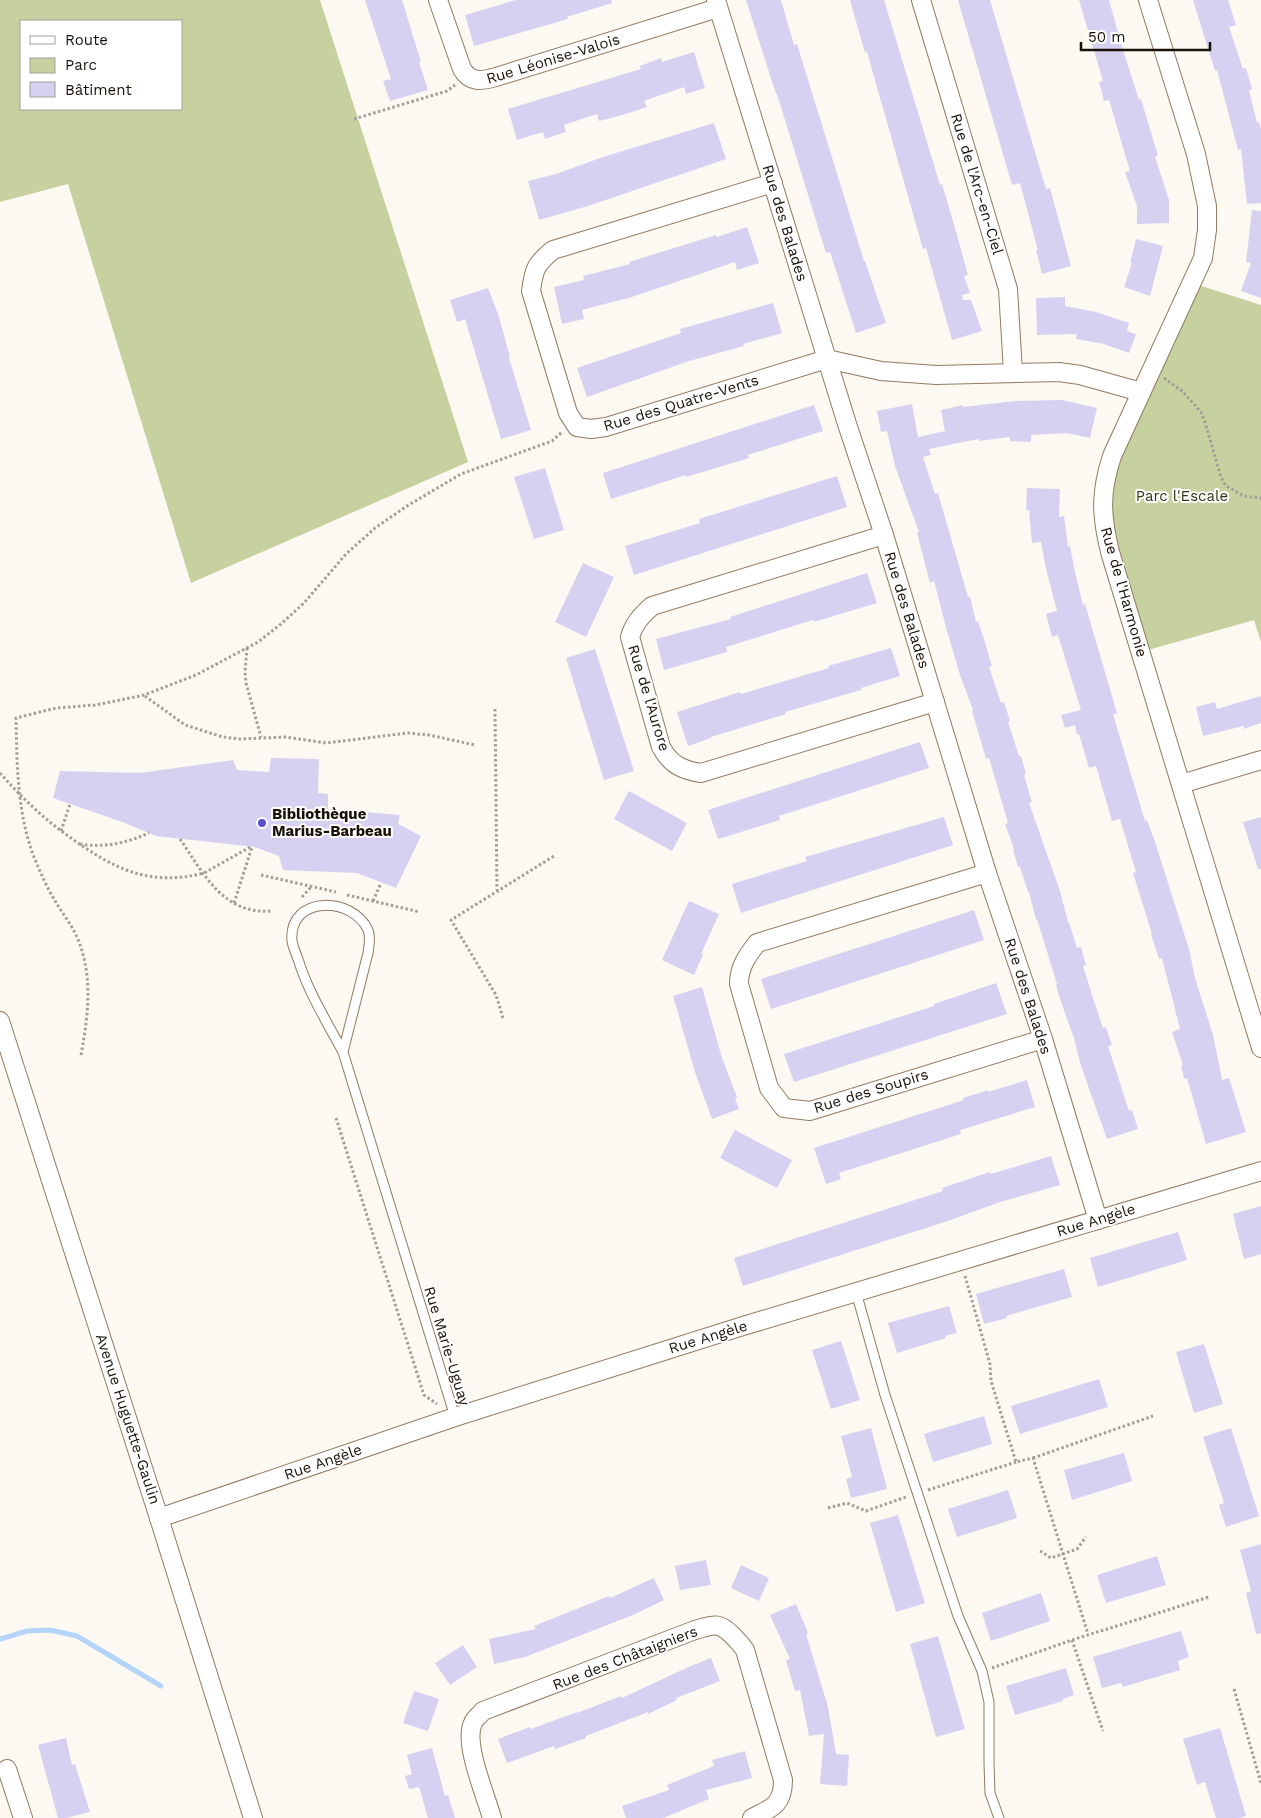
<svg xmlns="http://www.w3.org/2000/svg" width="1261" height="1818" font-family="'Work Sans',sans-serif">
	<style>
		.green { fill: #c7d09f; fill-rule: evenodd }
		.lines { fill: none; stroke-linecap: round; stroke-linejoin: round }
		.stream { stroke: #b4d4f9; stroke-width: 5 }
		.building { fill: #d7d1f1 }
		.lane-casing { stroke: #907b62; stroke-width: 11 }
		.street-casing { stroke: #907b62; stroke-width: 20 }
		.path { stroke: #a49e97; stroke-width: 3; stroke-dasharray: 2.5 2.5; stroke-linecap: butt }
		.lane { stroke: #fff; stroke-width: 9 }
		.street { stroke: #fff; stroke-width: 18 }
		.poi-dot { fill: #5752ca; stroke: #fff; stroke-width: 2 }
		.labels { text-anchor: middle; dominant-baseline: central; stroke-width: 4; stroke-linejoin: round; paint-order: stroke }
		.street-label { font-size: 15px; fill: #191108; stroke: #fff }
		.park-label { font-size: 15px; fill: #303513; stroke: #fff }
		.poi-label { font-size: 15px; font-weight: bold; fill: #191108; stroke: #fff; text-anchor: start }
	</style>
	<rect width="100%" height="100%" fill="#fcf8f2"/>
	<g class="green">
		<path d="M0 0H320L468 462 191 583 68 184 0 202ZM21 21H181V109H21Z"/>
		<path d="M1192 283 1261 305V642L1254 620 1141 652 1102 499Z"/>
	</g>
	<g class="lines">
		<path class="stream" d="M0 1639 27 1631 50 1630 77 1636 161 1686"/>
	</g>
	<g class="building">
		<path d="M365 0H402L421 62H419L428 90 390 101 383 81 391 79Z"/>
		<path d="M516 0H611L612 3 567 17 568 19 474 46 465 15Z"/>
		<path d="M746 0H781L794 45 797 44 864 261H865L886 323 856 333 830 252 826 253 777 94H776Z"/>
		<path d="M850 0H884L940 185 942 184 951 214 968 275 964 276 970 293 962 295 963 300H971L982 331 952 340 926 248 923 249 867 52 865 53Z"/>
		<path d="M958 0H990L1046 189 1050 188 1071 266 1042 274 1036 250H1038L1020 183 1012 185Z"/>
		<path d="M1079 0H1109L1120 40 1139 100 1141 99 1158 156 1155 157 1169 200V223L1137 224V206L1125 172 1130 171 1109 100 1104 101 1099 82 1103 81Z"/>
		<path d="M1193 0H1228L1236 25 1229 27 1243 69 1246 68 1252 89 1249 90 1257 123 1259 122 1261 129V203L1247 204 1241 149 1238 150 1217 70 1215 71Z"/>
		<path d="M694 52 705 88 686 94 684 87 644 101 647 107 626 114 599 121 597 114 564 125 566 132 545 139 543 132 517 140 508 109 641 69 640 66 661 58 662 62Z"/>
		<path d="M714 123 726 159 588 206 539 220 528 181 556 174 603 157Z"/>
		<path d="M1252 210 1261 211V298L1241 291 1251 263 1246 262Z"/>
		<path d="M747 227 759 263 737 270 735 262 632 297 582 310 584 319 562 324 554 287 584 280 583 276 630 264 629 262 716 235 717 237Z"/>
		<path d="M1136 239 1163 246 1150 296 1124 287 1132 263H1130Z"/>
		<path d="M488 288 499 317 510 357 509 358 531 430 501 439 465 319 457 322 450 300Z"/>
		<path d="M1065 297V306L1096 312 1129 323 1127 331 1136 334 1129 353 1104 344 1076 339 1077 334 1037 335 1036 298Z"/>
		<path d="M773 303 782 333 743 344 744 346 689 361 587 397 577 368 681 333 680 329Z"/>
		<path d="M1062 400 1097 408 1090 438 1067 433 1031 435V442L1010 441V437L979 441 978 439 929 449 931 455 923 457 935 494 938 493 968 597H970L976 622 978 621 984 639 992 666 989 667 1001 703 1004 702 1010 721 1008 722 1019 756H1021L1026 774 1024 775 1032 802 1029 803 1060 891 1068 922H1069L1077 948 1081 947 1086 965 1083 966 1093 998 1103 1028 1106 1027 1112 1045 1108 1046 1129 1111 1132 1110 1138 1129 1107 1139 1081 1066 1074 1038 1061 1002 1056 985 1057 984 1037 919 1036 920 1029 892H1028L1020 867H1018L1013 850 1014 849 1005 824 1008 823 989 758 986 759 972 711 973 710 960 675 947 631 934 581 930 583 917 533 919 532 895 466 887 431 881 432 877 411 912 404 918 437 945 431 941 410 963 405V407L1015 401Z"/>
		<path d="M814 405 823 431 748 455 749 458 686 477V475L611 499 603 473Z"/>
		<path d="M545 468 564 530 534 539 514 477Z"/>
		<path d="M837 476 847 507 634 575 625 546 700 523 699 519Z"/>
		<path d="M1027 488 1060 489 1059 517 1064 516 1068 547 1070 546 1075 572 1083 605 1085 604 1117 713 1113 714 1145 821 1147 820 1155 842 1189 949 1195 978 1213 1035 1222 1080 1229 1078 1246 1132 1206 1144 1187 1078 1184 1079 1181 1065H1183L1172 1032 1180 1029 1162 958 1159 959 1151 934H1152L1133 873 1136 872 1120 819 1112 821 1096 766 1089 768 1079 734 1077 735 1075 725 1065 728 1061 715 1081 710 1058 635 1052 637 1046 614 1057 611 1046 569 1041 542 1032 543 1029 510H1026Z"/>
		<path d="M583 563 614 577 586 637 555 622Z"/>
		<path d="M867 573 877 603 814 622 813 620 726 647 727 652 664 670 656 639 731 619 730 617Z"/>
		<path d="M891 648 900 676 861 688V690L785 712 786 714 711 737V738L688 746 677 712 740 692 741 694 829 668 828 666Z"/>
		<path d="M595 649 634 771 604 780 566 658Z"/>
		<path d="M1261 696V723L1244 729 1243 726 1203 736 1196 707 1215 702 1217 709Z"/>
		<path d="M920 742 929 768 779 816 780 820 718 839 708 810Z"/>
		<path d="M271 758 319 759 318 793 328 794V809L400 815 398 824 421 836 396 888 357 873 283 870 279 856 255 847 156 836 125 823 53 798 60 771 140 773 233 760 237 770 269 772Z"/>
		<path d="M629 791 687 823 672 851 614 819Z"/>
		<path d="M944 817 953 845 741 913 732 884 807 861 805 857Z"/>
		<path d="M1261 817V869H1258L1243 822Z"/>
		<path d="M689 901 719 914 701 954H703L694 975 662 960Z"/>
		<path d="M974 910 984 940 771 1009 761 979Z"/>
		<path d="M996 983 1007 1014 794 1082 784 1054 934 1006V1004Z"/>
		<path d="M702 987 722 1058 737 1097 735 1098 739 1109 712 1119 695 1072 673 996Z"/>
		<path d="M1027 1080 1035 1107 960 1130 961 1134 839 1173 841 1179 826 1184 814 1148 964 1100 963 1098 988 1090V1092Z"/>
		<path d="M735 1130 792 1160 777 1188 720 1158Z"/>
		<path d="M1051 1156 1060 1185 1000 1202 948 1221 743 1286 734 1258 943 1191 942 1188 990 1172 991 1174Z"/>
		<path d="M1261 1206V1254L1244 1259 1233 1214Z"/>
		<path d="M1178 1232 1187 1260 1098 1287 1090 1258Z"/>
		<path d="M1064 1269 1072 1297 1006 1316 1007 1318 984 1324 976 1294Z"/>
		<path d="M949 1306 957 1333 945 1336 946 1338 897 1353 888 1323Z"/>
		<path d="M841 1341 860 1400 831 1409 812 1350Z"/>
		<path d="M1204 1344 1223 1404 1194 1413 1176 1352Z"/>
		<path d="M1099 1379 1108 1407 1020 1434 1011 1406Z"/>
		<path d="M984 1416 992 1444 933 1462 924 1434Z"/>
		<path d="M871 1428 887 1489 851 1498 846 1479 852 1477 841 1436Z"/>
		<path d="M1231 1428 1259 1516 1226 1527 1219 1505 1224 1503 1203 1437Z"/>
		<path d="M1124 1453 1132 1481 1072 1500 1064 1470Z"/>
		<path d="M1008 1490 1017 1518 957 1537 948 1509Z"/>
		<path d="M898 1515 925 1603 896 1612 870 1523Z"/>
		<path d="M1261 1544V1633L1256 1634 1246 1593 1251 1591 1240 1550Z"/>
		<path d="M1157 1556 1166 1585 1106 1603 1097 1575Z"/>
		<path d="M706 1560 711 1585 680 1590 675 1566Z"/>
		<path d="M741 1565 769 1578 759 1601 731 1588Z"/>
		<path d="M654 1578 664 1600 633 1615 525 1657 494 1664 489 1639 536 1629 534 1626 609 1596 610 1598Z"/>
		<path d="M1041 1593 1050 1621 991 1641 982 1613Z"/>
		<path d="M796 1604 808 1633 806 1634 828 1707 836 1754 849 1755 847 1786 820 1784 824 1734 809 1736 800 1690 795 1691 786 1660 790 1659 770 1615Z"/>
		<path d="M1181 1631 1189 1657 1178 1661 1180 1670 1123 1687 1121 1683 1102 1688 1093 1657Z"/>
		<path d="M938 1636 965 1729 936 1737 910 1644Z"/>
		<path d="M463 1645 477 1667 450 1685 435 1663Z"/>
		<path d="M711 1658 720 1681 676 1698 677 1700 648 1714V1712L586 1736V1738L555 1749 554 1746 507 1763 498 1739 530 1727 531 1729 577 1712V1713L621 1696 622 1698 686 1668Z"/>
		<path d="M1066 1668 1074 1695 1063 1699V1701L1015 1715 1006 1686Z"/>
		<path d="M414 1691 439 1699 428 1731 403 1723Z"/>
		<path d="M1220 1728 1246 1816 1239 1818H1216L1205 1782 1197 1785 1183 1739Z"/>
		<path d="M66 1738 72 1765 75 1764 90 1812 66 1818H58L38 1745Z"/>
		<path d="M432 1748 445 1796 448 1795 455 1818H428L419 1787 409 1789 405 1776 412 1774 407 1755Z"/>
		<path d="M745 1751 752 1778 706 1790 709 1799 663 1818H626L622 1806 669 1790 667 1785 714 1766 712 1760Z"/>
	</g>
	<g class="lines">
		<defs>
			<g id="lane">
				<path d="M343 1052 368 953C369 945 371 937 368 930 353 896 288 895 292 941 293 947 296 954 298 959 308 992 327 1022 343 1052L455 1417"/>
				<path d="M856 1292 885 1395 958 1616 982 1671 989 1702V1763L990 1793 999 1818"/>
			</g>
			<g id="street">
				<path d="M438 0 462 69C470 83 482 81 496 77L718 8"/>
				<path d="M716 0 847 424 884 535 987 873 1043 1039 1098 1220"/>
				<path d="M921 0 1008 289 1013 372"/>
				<path d="M1148 0 1196 154 1207 206V230L1203 258 1112 456C1100 493 1101 515 1110 552L1261 1048"/>
				<path d="M773 183 553 250C536 264 534 268 531 291L568 413 577 427 591 429 606 427 827 359 881 371 936 375 1059 372 1080 375 1141 392"/>
				<path d="M884 535 652 606C641 616 634 623 630 637L661 747C671 765 682 770 701 773L935 702"/>
				<path d="M1181 784 1261 760"/>
				<path d="M987 873 757 943C747 956 739 967 739 984L769 1088 784 1108 810 1111 1043 1039"/>
				<path d="M0 1021 159 1518 253 1818"/>
				<path d="M159 1518 455 1417 743 1326 1261 1171"/>
				<path d="M7 1769 23 1818"/>
				<path d="M492 1818C486 1796 463 1743 473 1723 475 1718 480 1715 483 1711L695 1630C713 1625 718 1621 732 1635 737 1640 741 1644 745 1650L783 1780C783 1805 772 1808 752 1818"/>
			</g>
		</defs>
		<use href="#lane" class="lane-casing"/>
		<use href="#street" class="street-casing"/>
		<g class="path">
			<path d="M354 119 447 91 455 85"/>
			<path d="M1164 378 1182 391 1201 412 1205 422 1221 477 1226 486 1244 496 1261 498"/>
			<path d="M247 648 245 672 246 683 261 737"/>
			<path d="M145 696 185 725 223 737 240 739 286 737 326 743 408 733 429 735 475 745"/>
			<path d="M495 709 497 890"/>
			<path d="M0 773C21 797 45 820 71 838 114 869 150 887 204 873L252 846"/>
			<path d="M61 831 70 804"/>
			<path d="M180 839C204 874 223 915 272 911"/>
			<path d="M80 844C105 848 126 843 149 833"/>
			<path d="M261 875 336 892"/>
			<path d="M347 895 420 912"/>
			<path d="M302 897 311 887"/>
			<path d="M373 901 381 883"/>
			<path d="M234 903 252 847"/>
			<path d="M503 1018 496 995 451 920 554 856"/>
			<path d="M81 1055C88 1017 93 979 79 942 73 926 62 913 54 899 46 886 40 871 34 857 17 813 17 764 16 718L56 708 95 705 144 695 196 675 226 659 258 642 281 624 304 603 346 554 375 528 407 506 461 474 552 441 562 432"/>
			<path d="M336 1118 424 1395 437 1404"/>
			<path d="M965 1276 990 1364 991 1381 1016 1462 1033 1458 1088 1634"/>
			<path d="M1033 1458 1153 1416"/>
			<path d="M928 1490 1016 1462"/>
			<path d="M828 1508 847 1503 866 1511 906 1497"/>
			<path d="M1040 1551 1051 1558 1077 1549 1086 1537"/>
			<path d="M1072 1640 1103 1731"/>
			<path d="M992 1668 1072 1640 1209 1597"/>
			<path d="M1234 1689 1261 1783"/>
		</g>
		<use href="#lane" class="lane"/>
		<use href="#street" class="street"/>
	</g>
	<circle class="poi-dot" cx="262" cy="823" r="5"/>
	<g class="labels">
		<g class="street-label">
			<text transform="translate(553 59) rotate(-17)">Rue Léonise-Valois</text>
			<text transform="translate(977 184) rotate(73)">Rue de l'Arc-en-Ciel</text>
			<text transform="translate(785 223) rotate(73)">Rue des Balades</text>
			<text transform="translate(681 403) rotate(-17)">Rue des Quatre-Vents</text>
			<text transform="translate(1124 592) rotate(74)">Rue de l'Harmonie</text>
			<text transform="translate(907 610) rotate(73)">Rue des Balades</text>
			<text transform="translate(649 698) rotate(73)">Rue de l'Aurore</text>
			<text transform="translate(1028 996) rotate(72)">Rue des Balades</text>
			<text transform="translate(871 1091) rotate(-17)">Rue des Soupirs</text>
			<text transform="translate(1096 1220) rotate(-17)">Rue Angèle</text>
			<text transform="translate(708 1337) rotate(-17)">Rue Angèle</text>
			<text transform="translate(447 1346) rotate(73)">Rue Marie-Uguay</text>
			<text transform="translate(128 1419) rotate(72)">Avenue Huguette-Gaulin</text>
			<text transform="translate(323 1462) rotate(-19)">Rue Angèle</text>
			<text transform="translate(625 1658) rotate(-21)">Rue des Châtaigniers</text>
		</g>
		<g class="park-label">
			<text x="1182" y="496">Parc l'Escale</text>
		</g>
		<g class="poi-label">
			<text x="272" y="814">Bibliothèque<tspan x="272" dy="17">Marius-Barbeau</tspan></text>
		</g>
	</g>
	<rect x="20" y="20" width="162" height="90" fill="#ffffff" stroke="#a3a09c"/>
	<rect x="30" y="36" width="25" height="8" fill="#ffffff" stroke="#a3a09c"/>
	<text x="65" y="45" font-size="15" fill="#191108">Route</text>
	<rect x="30" y="58" width="25" height="15" fill="#c7d09f" stroke="#a3a09c"/>
	<text x="65" y="70" font-size="15" fill="#191108">Parc</text>
	<rect x="30" y="82" width="25" height="15" fill="#d7d1f1" stroke="#a3a09c"/>
	<text x="65" y="95" font-size="15" fill="#191108">Bâtiment</text>
	<path d="M1081 42v8h129v-8" fill="none" stroke="#191108" stroke-width="2.5"/>
	<text x="1088" y="42" font-size="15" fill="#191108" stroke="#ffffff" stroke-width="4" paint-order="stroke">50 m</text>
</svg>
